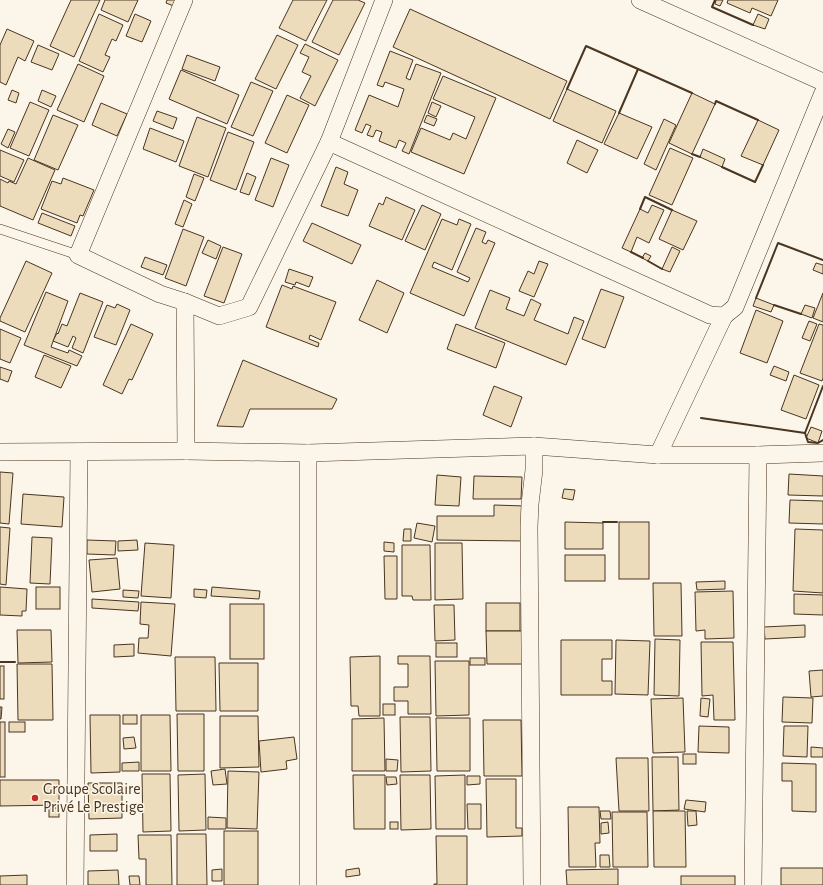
<svg xmlns="http://www.w3.org/2000/svg" width="823" height="885" font-family="'Alegreya Sans',sans-serif">
	<style>
		.building { fill: #ecdcbc; stroke: #4a3520 }
		.lines { fill: none; stroke-linecap: round; stroke-linejoin: round }
		.lane-casing { stroke: #4a3520; stroke-width: 10 }
		.street-casing { stroke: #4a3520; stroke-width: 18 }
		.lane { stroke: #fbf6e9; stroke-width: 9 }
		.street { stroke: #fbf6e9; stroke-width: 17 }
		.wall { stroke: #4a3520; stroke-width: 2 }
		.poi-dot { fill: #c62828; stroke: #fbf6e9; stroke-width: 1.5 }
		.labels { text-anchor: middle; dominant-baseline: central; stroke-width: 3; stroke-linejoin: round; paint-order: stroke }
		.poi-label { font-size: 16px; fill: #4a3520; stroke: #fbf6e9; text-anchor: start }
	</style>
	<rect width="100%" height="100%" fill="#fbf6e9"/>
	<g class="building">
		<path d="M71 0H100L74 57 50 46Z"/>
		<path d="M105 0H138L128 22 101 10Z"/>
		<path d="M167 0H180L176 7 166 3Z"/>
		<path d="M293 0H327L306 41 279 28Z"/>
		<path d="M333 0H358L365 3 339 55 312 42Z"/>
		<path d="M716 0H723L720 6 715 4Z"/>
		<path d="M728 0H778L771 16 752 8 750 13 727 3Z"/>
		<path d="M410 9 567 81 550 119 393 47Z"/>
		<path d="M99 14 123 25 116 41 112 39 105 55 110 57 103 72 79 61Z"/>
		<path d="M135 14 151 21 142 42 126 36Z"/>
		<path d="M758 14 769 19 765 29 753 25Z"/>
		<path d="M7 29 34 41 25 61 18 57 6 85 0 82V45Z"/>
		<path d="M277 35 298 45 276 89 255 79Z"/>
		<path d="M305 44 338 60 315 106 300 98 311 76 302 72 309 57 300 53Z"/>
		<path d="M38 45 59 54 52 70 31 62Z"/>
		<path d="M390 51 413 60 406 78 410 80 416 64 441 73 409 154 402 151 406 143 399 140 396 148 379 141 382 132 376 130 373 137 367 135 371 126 366 124 362 133 355 130 369 95 398 107 404 89 385 82 383 87 377 85Z"/>
		<path d="M187 55 220 67 215 81 182 69Z"/>
		<path d="M78 64 104 76 84 122 57 110Z"/>
		<path d="M181 70 239 95 227 124 169 99Z"/>
		<path d="M443 76 496 98 464 174 411 152 421 128 450 140 453 133 466 139 475 117 433 99Z"/>
		<path d="M251 82 273 91 253 136 231 127Z"/>
		<path d="M567 89 616 111 602 143 553 121Z"/>
		<path d="M12 90 19 93 16 103 8 100Z"/>
		<path d="M42 90 56 96 51 107 38 101Z"/>
		<path d="M692 93 715 104 692 154 669 143Z"/>
		<path d="M287 95 309 105 287 153 265 143Z"/>
		<path d="M30 102 49 110 29 156 10 148Z"/>
		<path d="M432 102 441 106 436 117 428 113Z"/>
		<path d="M101 103 127 114 117 136 92 125Z"/>
		<path d="M157 111 177 118 173 129 153 121Z"/>
		<path d="M619 113 652 127 637 159 604 144Z"/>
		<path d="M53 115 78 125 58 170 34 160Z"/>
		<path d="M427 115 437 119 434 126 424 122Z"/>
		<path d="M197 117 226 128 208 177 179 166Z"/>
		<path d="M664 119 676 125 656 170 644 164Z"/>
		<path d="M758 120 779 130 763 165 741 156Z"/>
		<path d="M150 128 184 141 176 162 143 149Z"/>
		<path d="M8 129 15 132 8 148 1 144Z"/>
		<path d="M228 132 254 142 236 190 210 180Z"/>
		<path d="M577 140 598 150 587 173 567 163Z"/>
		<path d="M670 148 693 158 672 205 649 195Z"/>
		<path d="M703 149 725 159 722 167 700 157Z"/>
		<path d="M0 150 24 160 14 182 0 176Z"/>
		<path d="M28 158 55 170 33 220 0 206V179L8 183 9 181 16 184Z"/>
		<path d="M271 158 289 165 273 207 255 200Z"/>
		<path d="M336 167 348 172 344 184 358 190 348 216 321 206Z"/>
		<path d="M247 173 256 177 249 195 240 192Z"/>
		<path d="M194 174 204 178 195 201 186 197Z"/>
		<path d="M63 178 94 190 83 216 80 215 77 223 41 209 52 181 61 184Z"/>
		<path d="M386 197 415 210 402 240 369 226 379 203 383 205Z"/>
		<path d="M184 200 192 204 183 227 175 224Z"/>
		<path d="M422 205 441 214 425 250 405 241Z"/>
		<path d="M652 205 664 210 649 243 637 237 631 252 622 248 640 209 648 213Z"/>
		<path d="M672 210 697 221 683 250 659 239Z"/>
		<path d="M42 213 75 226 71 236 38 223Z"/>
		<path d="M442 219 457 225 459 219 471 224 452 270 434 262 432 267 468 282 470 278 457 272 476 228 486 232 482 242 486 244 488 240 495 243 464 316 410 293Z"/>
		<path d="M312 223 361 245 352 264 303 241Z"/>
		<path d="M183 229 204 237 186 286 165 278Z"/>
		<path d="M208 240 221 246 216 259 202 253Z"/>
		<path d="M223 247 242 254 224 303 204 296Z"/>
		<path d="M672 247 680 251 670 272 662 269Z"/>
		<path d="M645 253 651 256 648 261 642 258Z"/>
		<path d="M145 257 167 265 163 275 141 267Z"/>
		<path d="M26 261 52 273 25 332 0 321V318Z"/>
		<path d="M539 261 548 264 534 297 519 291 528 271 534 274Z"/>
		<path d="M816 263 823 265V274L813 270Z"/>
		<path d="M289 269 313 277 309 287 296 282 295 285 285 282Z"/>
		<path d="M377 280 404 293 387 333 359 320Z"/>
		<path d="M282 285 292 289 293 286 336 302 321 340 310 335 309 339 319 343 318 347 266 327Z"/>
		<path d="M601 289 624 297 605 348 582 339Z"/>
		<path d="M490 290 510 298 506 309 524 316 531 299 541 304 534 320 568 334 574 317 584 321 566 365 475 328Z"/>
		<path d="M46 292 68 301 51 347 68 353 69 350 82 356 77 366 24 345Z"/>
		<path d="M80 293 103 302 83 353 72 348 76 338 73 336 68 347 53 341 57 333 58 334 62 324 67 326Z"/>
		<path d="M823 293V322L813 318Z"/>
		<path d="M756 298 774 305 771 312 753 306Z"/>
		<path d="M117 304 130 310 116 345 94 337 107 305 115 308Z"/>
		<path d="M805 305 815 308 812 318 801 314Z"/>
		<path d="M756 310 783 321 767 363 740 353Z"/>
		<path d="M809 321 817 324 810 341 802 338Z"/>
		<path d="M131 324 153 334 132 380 129 379 122 394 103 385Z"/>
		<path d="M456 324 505 343 496 368 447 349Z"/>
		<path d="M819 324 823 325V378L822 381 800 373Z"/>
		<path d="M0 329 21 338 10 363 0 359Z"/>
		<path d="M44 355 71 366 61 388 35 377Z"/>
		<path d="M243 360 337 399 332 409H250L243 427 217 426Z"/>
		<path d="M774 366 789 372 786 381 770 375Z"/>
		<path d="M0 367 12 371 8 382 0 379Z"/>
		<path d="M794 375 819 385 806 419 781 410Z"/>
		<path d="M494 386 522 397 511 427 483 415Z"/>
		<path d="M811 427 822 431 818 443 806 438Z"/>
		<path d="M0 472 13 473 9 524 0 523Z"/>
		<path d="M789 474 823 476V496L788 495Z"/>
		<path d="M437 475 461 477 459 506 435 505Z"/>
		<path d="M474 476 522 477 521 499H473Z"/>
		<path d="M564 489 575 490 573 500 562 498Z"/>
		<path d="M23 494 64 497 62 527 21 524Z"/>
		<path d="M790 500 823 501V524L789 523Z"/>
		<path d="M494 505 525 506V541L437 540V516H494Z"/>
		<path d="M565 522 603 523V549H565Z"/>
		<rect x="619" y="522" width="30" height="57"/>
		<path d="M417 523 435 526 432 542 414 538Z"/>
		<path d="M0 527 10 528 6 585 0 584Z"/>
		<path d="M404 529H411V541H403Z"/>
		<path d="M795 529 823 530V593L793 591Z"/>
		<path d="M32 537 52 538 50 584 30 583Z"/>
		<path d="M87 540 116 541 115 555 87 554Z"/>
		<path d="M137 540 138 550 118 551V541Z"/>
		<path d="M384 542 394 543V552L384 551Z"/>
		<path d="M145 543 174 545 171 598 141 596Z"/>
		<path d="M435 543H462L463 599 435 600Z"/>
		<path d="M402 545H430L431 600H413L412 596H402Z"/>
		<rect x="565" y="555" width="40" height="26"/>
		<path d="M384 556H397V599H385Z"/>
		<path d="M117 558 120 589 92 592 89 560Z"/>
		<path d="M725 581V589L697 590 696 582Z"/>
		<path d="M653 583H681L682 636H654Z"/>
		<path d="M0 587 27 589 26 611H22V616L0 615Z"/>
		<rect x="36" y="587" width="24" height="22"/>
		<path d="M212 587 260 591 259 599 211 596Z"/>
		<path d="M194 589 207 590 206 598 194 597Z"/>
		<path d="M123 590 139 591 138 598 123 597Z"/>
		<path d="M733 591 734 638 705 639V630L696 631 695 592Z"/>
		<path d="M794 594 823 595V615L794 614Z"/>
		<path d="M92 599 139 602 138 611 92 608Z"/>
		<path d="M141 602 175 604 171 656 138 653 139 638H148L149 625 140 624Z"/>
		<rect x="486" y="603" width="34" height="28"/>
		<rect x="230" y="604" width="34" height="55"/>
		<path d="M434 605H454L455 640 435 641Z"/>
		<path d="M805 625V637L765 639 764 627Z"/>
		<path d="M17 630H51L52 662 18 663Z"/>
		<path d="M486 631H522L523 664H487Z"/>
		<path d="M655 639 680 640 679 696 654 695Z"/>
		<path d="M561 640H612V659H602V681H612V695H561Z"/>
		<path d="M616 640 650 641 648 695 615 694Z"/>
		<path d="M701 642H733L735 720H714L713 695 702 696Z"/>
		<rect x="436" y="643" width="21" height="14"/>
		<path d="M134 644V656L114 657V645Z"/>
		<path d="M380 656V716H359L358 706H351L350 657Z"/>
		<path d="M398 656H430L431 714H408V701H394V687H408V664H398Z"/>
		<path d="M175 657H215L216 711H176Z"/>
		<rect x="470" y="658" width="15" height="7"/>
		<path d="M435 661H469V715L436 716Z"/>
		<path d="M219 663H258V711H220Z"/>
		<path d="M17 664H52L53 720H18Z"/>
		<rect x="0" y="666" width="4" height="33"/>
		<path d="M823 670V696L811 697 809 671Z"/>
		<path d="M783 697 813 698 812 723 782 722Z"/>
		<path d="M683 698 685 752 653 753 651 699Z"/>
		<path d="M701 698 710 699 708 717 700 716Z"/>
		<rect x="383" y="704" width="12" height="11"/>
		<path d="M0 707H2L1 719H0Z"/>
		<path d="M177 714H204V771H178Z"/>
		<path d="M90 715H120V772L91 773Z"/>
		<rect x="123" y="715" width="14" height="9"/>
		<path d="M141 715H170L171 771H141Z"/>
		<path d="M220 716H258L259 767 220 768Z"/>
		<path d="M400 717H430L431 771 401 772Z"/>
		<path d="M384 718 385 771H352V719Z"/>
		<path d="M436 718H470V771H437Z"/>
		<path d="M483 720H521L522 776H484Z"/>
		<rect x="0" y="722" width="5" height="55"/>
		<rect x="9" y="722" width="16" height="10"/>
		<path d="M699 726 729 727V753L698 752Z"/>
		<path d="M784 726H808L807 757 783 756Z"/>
		<path d="M134 737 136 748 124 749 123 738Z"/>
		<path d="M294 737 297 759 286 761 287 769 261 772 259 741Z"/>
		<path d="M811 747 823 748V757H811Z"/>
		<rect x="683" y="754" width="13" height="10"/>
		<path d="M652 757H678L679 810 653 811Z"/>
		<path d="M616 758H648L649 811H619Z"/>
		<path d="M386 759 398 760 397 771H386Z"/>
		<path d="M139 762V771H122V763Z"/>
		<path d="M782 763 816 764V812L792 811V781H782Z"/>
		<path d="M225 769 227 784 213 785 211 771Z"/>
		<path d="M228 771 259 772 257 829 227 828Z"/>
		<path d="M142 774H170L171 831 143 832Z"/>
		<path d="M205 774 206 830 179 831 178 775Z"/>
		<path d="M353 775H385V829H354Z"/>
		<path d="M400 775H430L431 829 401 830Z"/>
		<path d="M465 775V829H436L435 776Z"/>
		<path d="M467 776H480V784L467 785Z"/>
		<path d="M386 777H396L397 784 387 785Z"/>
		<path d="M486 779H516V828H522V836L487 837Z"/>
		<path d="M0 780H59V805L0 806Z"/>
		<path d="M88 783H122V818L89 819Z"/>
		<path d="M686 800 706 802 705 812 684 809Z"/>
		<path d="M467 804H481V829H468Z"/>
		<path d="M568 807H599L600 843H595L596 867H569Z"/>
		<rect x="49" y="808" width="10" height="9"/>
		<path d="M600 811H610L611 819H601Z"/>
		<path d="M653 811H685L686 867H654Z"/>
		<path d="M687 811H696L697 825 688 826Z"/>
		<path d="M612 812H647L648 867H613Z"/>
		<path d="M208 817 226 818V829H208Z"/>
		<rect x="390" y="822" width="8" height="7"/>
		<path d="M608 822 609 833 601 834V823Z"/>
		<rect x="224" y="831" width="34" height="54"/>
		<path d="M117 834V851H90V835Z"/>
		<path d="M177 834H206L207 885H177Z"/>
		<path d="M138 835H171L172 885H146V859H139Z"/>
		<path d="M436 836H467V885H434V884H437Z"/>
		<path d="M600 855H609L610 867H600Z"/>
		<path d="M359 868 360 875 346 877V870Z"/>
		<rect x="781" y="868" width="42" height="17"/>
		<path d="M222 869V881H212V870Z"/>
		<path d="M618 869V885H567L566 870Z"/>
		<path d="M118 870 119 885H88V871Z"/>
		<path d="M27 875V885H0V876Z"/>
		<path d="M129 876H139L140 885H130Z"/>
		<rect x="681" y="876" width="54" height="9"/>
	</g>
	<g class="lines">
		<defs>
			<path id="lane" d="M0 229 78 255"/>
			<g id="street">
				<path d="M184 0 78 255 160 294 185 302 186 451"/>
				<path d="M640 0 823 82"/>
				<path d="M329 142 710 315 724 316 735 307 823 93"/>
				<path d="M185 302 219 316 249 307 329 142 384 0"/>
				<path d="M0 452 186 451 308 453 534 446 658 455H758L823 453"/>
				<path d="M308 453V885"/>
				<path d="M658 455 724 316"/>
				<path d="M75 885 79 452"/>
				<path d="M532 885 529 527 530 504 534 470V446"/>
				<path d="M753 885 758 455"/>
			</g>
		</defs>
		<use href="#lane" class="lane-casing"/>
		<use href="#street" class="street-casing"/>
		<use href="#lane" class="lane"/>
		<use href="#street" class="street"/>
		<g class="wall">
			<path d="M715 0 712 7 753 25"/>
			<path d="M567 89 586 46 638 69"/>
			<path d="M715 104 716 101 758 120"/>
			<path d="M619 113 638 69 692 93"/>
			<path d="M692 154 700 157"/>
			<path d="M722 167 755 182 763 165"/>
			<path d="M640 209 645 197 672 210"/>
			<path d="M631 252 643 258"/>
			<path d="M648 261 662 269"/>
			<path d="M756 298 778 243 823 260"/>
			<path d="M774 305 801 314"/>
			<path d="M701 418 805 433 823 386"/>
			<path d="M805 433 808 442 818 443 823 440"/>
			<path d="M603 522H617"/>
			<path d="M0 662H15"/>
		</g>
	</g>
	<circle class="poi-dot" cx="35" cy="798" r="4"/>
	<g class="labels">
		<g class="poi-label">
			<text x="43" y="789">Groupe Scolaire<tspan x="43" dy="18">Privé Le Prestige</tspan></text>
		</g>
	</g>
</svg>
